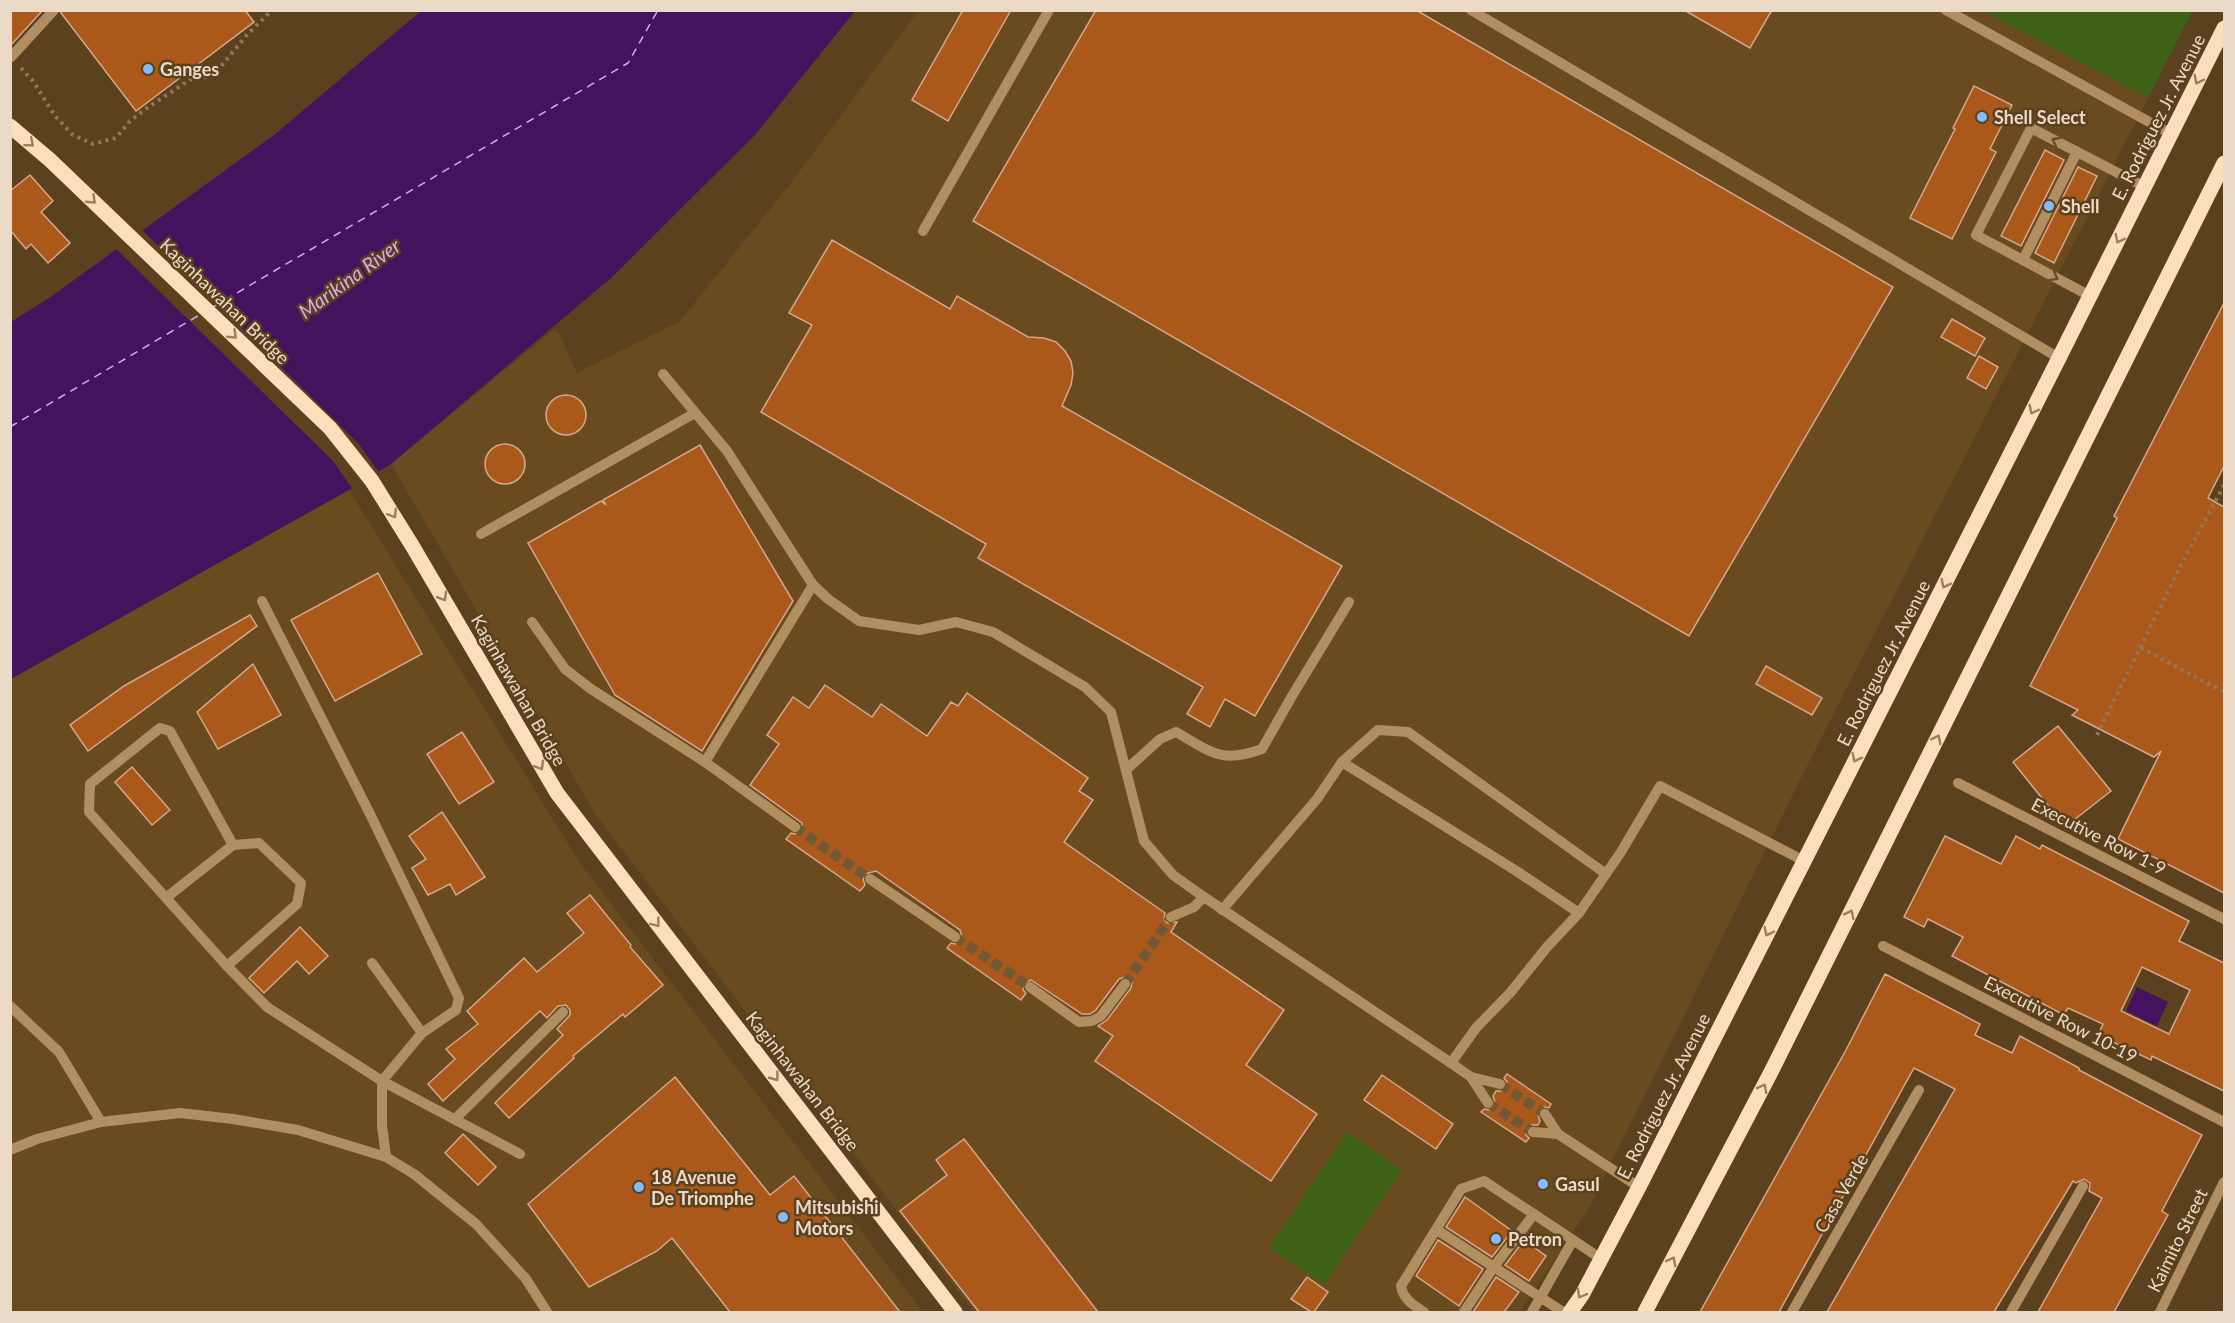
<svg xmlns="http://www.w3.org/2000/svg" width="2235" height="1323" font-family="Lato,sans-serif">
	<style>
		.built { fill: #6a4a1f }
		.green { fill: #3e6215 }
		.water { fill: #45125e }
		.pier { fill: #5c411e }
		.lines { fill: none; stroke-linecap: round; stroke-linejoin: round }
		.ferry { stroke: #d6a9f4; stroke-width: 1.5; stroke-dasharray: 8 6; stroke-linecap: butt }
		.building { fill: #ab581b; stroke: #d4a88f; stroke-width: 1.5; fill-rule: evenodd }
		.minor-tunnel { stroke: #715837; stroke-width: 10; stroke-dasharray: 10 5; stroke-linecap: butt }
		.path { stroke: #8f785b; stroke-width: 4; stroke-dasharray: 3 4.5; stroke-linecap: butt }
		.minor { stroke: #b28f63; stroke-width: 10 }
		.major { stroke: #fbdebc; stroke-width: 15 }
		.oneway { stroke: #9c805d }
		.oneway2 { stroke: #694d28 }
		.poi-dot { fill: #83bcfb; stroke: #5c411e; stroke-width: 2 }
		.labels { text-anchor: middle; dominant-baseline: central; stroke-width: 5; stroke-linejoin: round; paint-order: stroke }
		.poi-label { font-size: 18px; font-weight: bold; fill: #eadac7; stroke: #5c411e; text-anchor: start }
		.street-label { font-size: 18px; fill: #eadac7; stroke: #5c411e }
		.water-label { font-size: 20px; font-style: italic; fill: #d6a9f4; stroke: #5c411e }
	</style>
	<rect width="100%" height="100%" fill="#5c411e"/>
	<g class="built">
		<path d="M918 11H1984L2148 98 1805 770 1589 1208 1520 1312H974L596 815 391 464 556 328 577 373 680 321 791 183Z"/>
		<path d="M349 490 580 863 923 1312H11L10 679Z"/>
	</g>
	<g class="green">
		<path d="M1984 11H2192L2148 98Z"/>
		<path d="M1347 1132 1402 1170 1324 1284 1269 1248Z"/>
	</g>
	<g class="water">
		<path d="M421 11H855L755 135 611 278 391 464 349 490 11 679V322L52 296 274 135Z"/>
		<path d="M2137 987 2168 1002 2157 1026 2126 1011Z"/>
	</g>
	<path class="pier" d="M140 228 359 444 380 474 354 491 333 461 114 247Z"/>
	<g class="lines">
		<g class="ferry">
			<path d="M213 307 628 63 658 10"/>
			<path d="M10 427 201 314"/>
		</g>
	</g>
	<g class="building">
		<path d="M10 10H43L10 46Z"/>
		<path d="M61 10H245L254 22 136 111 61 13Z"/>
		<path d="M963 10H1011L948 121 912 100Z"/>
		<path d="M1096 10H1416L1893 287 1689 636 973 221Z"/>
		<path d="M1684 10H1772L1750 48Z"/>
		<path d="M1974 86 2012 105 1990 149 1996 152 1952 239 1910 218 1955 129 1953 128Z"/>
		<path d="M2045 150 2064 160 2021 246 2001 236Z"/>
		<path d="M2078 167 2097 176 2054 263 2035 253Z"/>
		<path d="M30 175 53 201 41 212 70 243 48 263 31 244 26 249 10 230V191Z"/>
		<path d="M832 240 950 309 957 296 1028 337 1044 338 1056 342 1065 351 1071 361 1073 373 1071 385 1062 406 1342 566 1255 716 1225 699 1210 727 1187 714 1203 687 978 558 986 544 761 412 812 325 789 313Z"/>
		<path d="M2224 303V466L2208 498 2224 507V893L2118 839 2161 751 2154 757 2072 715 2078 710 2030 686 2117 518 2114 516Z"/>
		<path d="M1952 319 1985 338 1975 356 1941 337Z"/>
		<path d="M1979 356 1998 367 1986 389 1967 378Z"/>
		<circle cx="566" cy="415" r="20"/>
		<circle cx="505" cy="464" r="20"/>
		<path d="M700 445 793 601 702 751 615 695 528 543 601 501 606 505 603 500Z"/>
		<path d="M378 573 422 654 335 701 291 620Z"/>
		<path d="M250 615 257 626 88 751 70 725 124 686Z"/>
		<path d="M253 664 281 715 218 749 197 712Z"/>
		<path d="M1766 666 1822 698 1812 715 1756 684Z"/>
		<path d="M825 685 872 717 881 704 927 736 951 702 958 706 967 693 1088 778 1079 791 1093 800 1064 842 1165 913 1164 919 1167 923 1177 922 1171 932 1284 1010 1246 1065 1317 1114 1271 1181 1095 1061 1113 1036 1098 1026 1107 1020 1131 988 1132 982 1129 978 1125 977 1119 979 1096 1010 1090 1014H1082L1031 980 1024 983 1023 990 1026 993 1021 1000 947 948 951 943 955 944 961 942 962 937 960 930 876 871 864 874 863 879 865 885 860 891 786 839 791 833 795 834 801 832 802 823 750 785 779 744 767 735 793 697 809 708Z"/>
		<path d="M2058 726 2111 791 2065 827 2013 762Z"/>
		<path d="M462 732 494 782 459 804 427 754Z"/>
		<path d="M132 767 170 810 152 825 115 782Z"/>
		<path d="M442 812 485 877 456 895 450 884 428 895 412 868 426 859 409 836Z"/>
		<path d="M1945 836 2001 864 2016 836 2040 849 2042 845 2189 921 2179 941 2224 963V1091L2152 1056 2151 1060 2098 1035 2103 1024 2068 1008 2064 1015 1952 956 1963 937 1928 919 1924 927 1904 917ZM2142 967 2190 990 2169 1034 2121 1011Z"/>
		<path d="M590 895 631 945 630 947 663 985 625 1017 623 1014 573 1056 574 1058 509 1118 495 1103 563 1035 557 1029 570 1015V1010L566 1005 558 1006 547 1018 540 1011 443 1101 428 1084 455 1059 446 1049 478 1024 467 1011 524 958 537 972 584 933 567 913Z"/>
		<path d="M300 927 328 956 309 974 297 961 264 993 249 978Z"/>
		<path d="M1885 974 1980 1024 1975 1035 2012 1053 2020 1036 2079 1068V1070L2202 1135 2162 1211 2168 1215 2114 1312H2038L2102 1198 2089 1191 2090 1183 2084 1179 2076 1183 2073 1181 1994 1312H1827L1955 1089 1914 1068 1779 1312H1700L1846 1050Z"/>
		<path d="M1507 1074 1551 1104 1549 1108 1544 1107 1539 1110 1538 1115 1540 1121 1538 1125H1530L1527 1128 1526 1135 1529 1138 1526 1142 1481 1112 1484 1109 1489 1110 1494 1107 1495 1102 1493 1096 1496 1091H1502L1506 1089 1507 1082 1504 1078Z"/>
		<path d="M1382 1075 1453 1124 1436 1149 1364 1100Z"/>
		<path d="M675 1077 770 1195 794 1176 900 1312H730L672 1238 657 1251 589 1287 528 1204Z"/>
		<path d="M463 1134 496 1167 478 1185 445 1153Z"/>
		<path d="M964 1139 1098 1312H979L900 1211 947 1175 936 1160Z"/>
		<path d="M1465 1197 1512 1231 1492 1257 1446 1227Z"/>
		<path d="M1438 1240 1483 1269 1459 1306 1416 1276Z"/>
		<path d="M1524 1240 1546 1256 1529 1281 1505 1265Z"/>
		<path d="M1307 1277 1328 1292 1314 1312H1311L1291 1299Z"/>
		<path d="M1496 1277 1519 1292 1504 1312H1473Z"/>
	</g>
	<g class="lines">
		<g class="minor-tunnel">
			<path d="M795 827 870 879"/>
			<path d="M955 937 1030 987"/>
			<path d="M1125 984 1171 917"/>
			<path d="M1500 1084 1545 1114"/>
			<path d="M1488 1103 1533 1132"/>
		</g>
		<g class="path">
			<path d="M21 68 33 81 55 116 73 135 93 144 116 138 130 121 147 108 191 79 213 76 246 36 272 10"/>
			<path d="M2141 648 2224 692"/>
			<path d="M2097 735 2181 565 2224 485"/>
		</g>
		<g class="minor">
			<path d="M1471 10 2059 358"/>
			<path d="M1946 10 2171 134"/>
			<path d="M11 57 54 10"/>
			<path d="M923 231 1049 10"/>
			<path d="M2023 260 2077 152"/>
			<path d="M2090 296 1976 235 2031 128 2145 187"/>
			<path d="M663 374 727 451 813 585 828 599 859 621 919 630 956 622 993 632 1085 687 1111 712 1144 841 1173 875 1204 897"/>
			<path d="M481 534 695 413"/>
			<path d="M262 601 370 814 459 998 456 1010 422 1033"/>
			<path d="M532 622 565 669 591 689 705 762 795 827"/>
			<path d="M705 762 813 585"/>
			<path d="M1342 762 1378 730 1408 732 1606 874"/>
			<path d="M1127 769 1160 739 1176 732C1211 752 1221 764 1262 749L1292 696 1349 602"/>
			<path d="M1958 783 2224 919"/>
			<path d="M233 845 170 731 160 728 90 784 89 812 227 966 267 1007 382 1081V1126L386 1157"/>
			<path d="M870 879 955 937"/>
			<path d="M167 897 233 845 259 843 301 883 297 904 227 966"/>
			<path d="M1222 910 1317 799 1342 762 1518 872 1579 913"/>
			<path d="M1171 917 1194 907 1204 897 1451 1063 1471 1077 1488 1103"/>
			<path d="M1883 946 2224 1122"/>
			<path d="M372 963 422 1033 382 1081 520 1154"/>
			<path d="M1030 987 1079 1022 1092 1021 1101 1016 1125 984"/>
			<path d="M10 1006 59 1052 101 1122"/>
			<path d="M1451 1063 1476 1028 1510 993 1547 947 1579 913 1621 852 1660 786 1804 861"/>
			<path d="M1471 1077 1500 1084"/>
			<path d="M1545 1114 1558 1134 1639 1187"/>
			<path d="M455 1119 563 1012"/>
			<path d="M1533 1132 1558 1134"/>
			<path d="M10 1150 37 1139 101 1122 180 1113 233 1119 298 1130 386 1157 414 1174 476 1224 526 1279 547 1312"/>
			<path d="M1437 1230 1563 1312"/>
			<path d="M1424 1312C1413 1305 1403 1299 1401 1286L1461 1189 1484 1181 1600 1258"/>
			<path d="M1464 1312 1493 1268 1534 1214"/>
			<path d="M1532 1312 1573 1240"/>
			<path d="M1792 1312 1919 1090"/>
			<path d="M2011 1312 2083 1186"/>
			<path d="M2160 1312 2224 1182"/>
		</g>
		<g class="major">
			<path d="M10 126 50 160 330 428 372 481 413 547 557 793 955 1312"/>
			<path d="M1570 1312 1582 1295 1639 1187 2059 358 2224 28"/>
			<path d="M1645 1312 1771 1072 2224 163"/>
		</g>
	</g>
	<defs><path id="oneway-chevron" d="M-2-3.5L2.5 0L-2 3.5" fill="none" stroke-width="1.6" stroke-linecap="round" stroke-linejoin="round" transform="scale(1.5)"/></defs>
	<g class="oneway">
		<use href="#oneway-chevron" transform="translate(2198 80) rotate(117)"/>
		<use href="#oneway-chevron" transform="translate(30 143) rotate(40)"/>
		<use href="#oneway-chevron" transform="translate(92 200) rotate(44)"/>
		<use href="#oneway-chevron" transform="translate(2119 239) rotate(117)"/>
		<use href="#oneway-chevron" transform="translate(233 335) rotate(44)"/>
		<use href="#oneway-chevron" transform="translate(2033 410) rotate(117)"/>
		<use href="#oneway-chevron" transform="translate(393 514) rotate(58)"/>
		<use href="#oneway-chevron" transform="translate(1945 584) rotate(117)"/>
		<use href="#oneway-chevron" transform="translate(443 597) rotate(60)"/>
		<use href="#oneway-chevron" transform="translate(1937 739) rotate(-63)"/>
		<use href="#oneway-chevron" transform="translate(1856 758) rotate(117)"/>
		<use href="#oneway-chevron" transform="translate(540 766) rotate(59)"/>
		<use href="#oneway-chevron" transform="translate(1850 914) rotate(-63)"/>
		<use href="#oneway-chevron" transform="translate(656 923) rotate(52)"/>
		<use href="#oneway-chevron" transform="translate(1768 932) rotate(117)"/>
		<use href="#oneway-chevron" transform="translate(775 1077) rotate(53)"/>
		<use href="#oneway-chevron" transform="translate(1763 1088) rotate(-62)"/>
		<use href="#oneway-chevron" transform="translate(1672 1261) rotate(-62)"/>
		<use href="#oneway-chevron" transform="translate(1581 1294) rotate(120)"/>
	</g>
	<g class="oneway2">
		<use href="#oneway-chevron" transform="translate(2056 141) rotate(-152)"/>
		<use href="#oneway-chevron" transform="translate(2054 277) rotate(29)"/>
	</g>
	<g class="poi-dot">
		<circle cx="148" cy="69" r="6"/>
		<circle cx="1982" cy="117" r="6"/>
		<circle cx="2049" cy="206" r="6"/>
		<circle cx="1543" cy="1184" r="6"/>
		<circle cx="639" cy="1187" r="6"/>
		<circle cx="783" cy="1217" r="6"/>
		<circle cx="1496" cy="1239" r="6"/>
	</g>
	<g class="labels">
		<g class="poi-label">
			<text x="160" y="69">Ganges</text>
			<text x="1994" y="117">Shell Select</text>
			<text x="2061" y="206">Shell</text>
			<text x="651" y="1177">18 Avenue<tspan x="651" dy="21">De Triomphe</tspan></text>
			<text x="1555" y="1184">Gasul</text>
			<text x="795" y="1207">Mitsubishi<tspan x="795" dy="21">Motors</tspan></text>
			<text x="1508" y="1239">Petron</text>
		</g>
		<g class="street-label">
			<text transform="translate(2158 117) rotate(-63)">E. Rodriguez Jr. Avenue</text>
			<text transform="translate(225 301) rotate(44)">Kaginhawahan Bridge</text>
			<text transform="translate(1883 663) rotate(-63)">E. Rodriguez Jr. Avenue</text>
			<text transform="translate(519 690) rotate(60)">Kaginhawahan Bridge</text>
			<text transform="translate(2099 836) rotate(27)">Executive Row 1-9</text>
			<text transform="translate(2061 1019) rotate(27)">Executive Row 10-19</text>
			<text transform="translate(803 1081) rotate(52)">Kaginhawahan Bridge</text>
			<text transform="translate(1663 1096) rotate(-63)">E. Rodriguez Jr. Avenue</text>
			<text transform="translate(1841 1193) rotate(-60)">Casa Verde</text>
			<text transform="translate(2177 1240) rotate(-64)">Kaimito Street</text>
		</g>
		<g class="water-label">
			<text transform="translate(349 278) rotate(-36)">Marikina River</text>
		</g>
	</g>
	<rect width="2235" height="1323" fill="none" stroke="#eadac7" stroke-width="24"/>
</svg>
